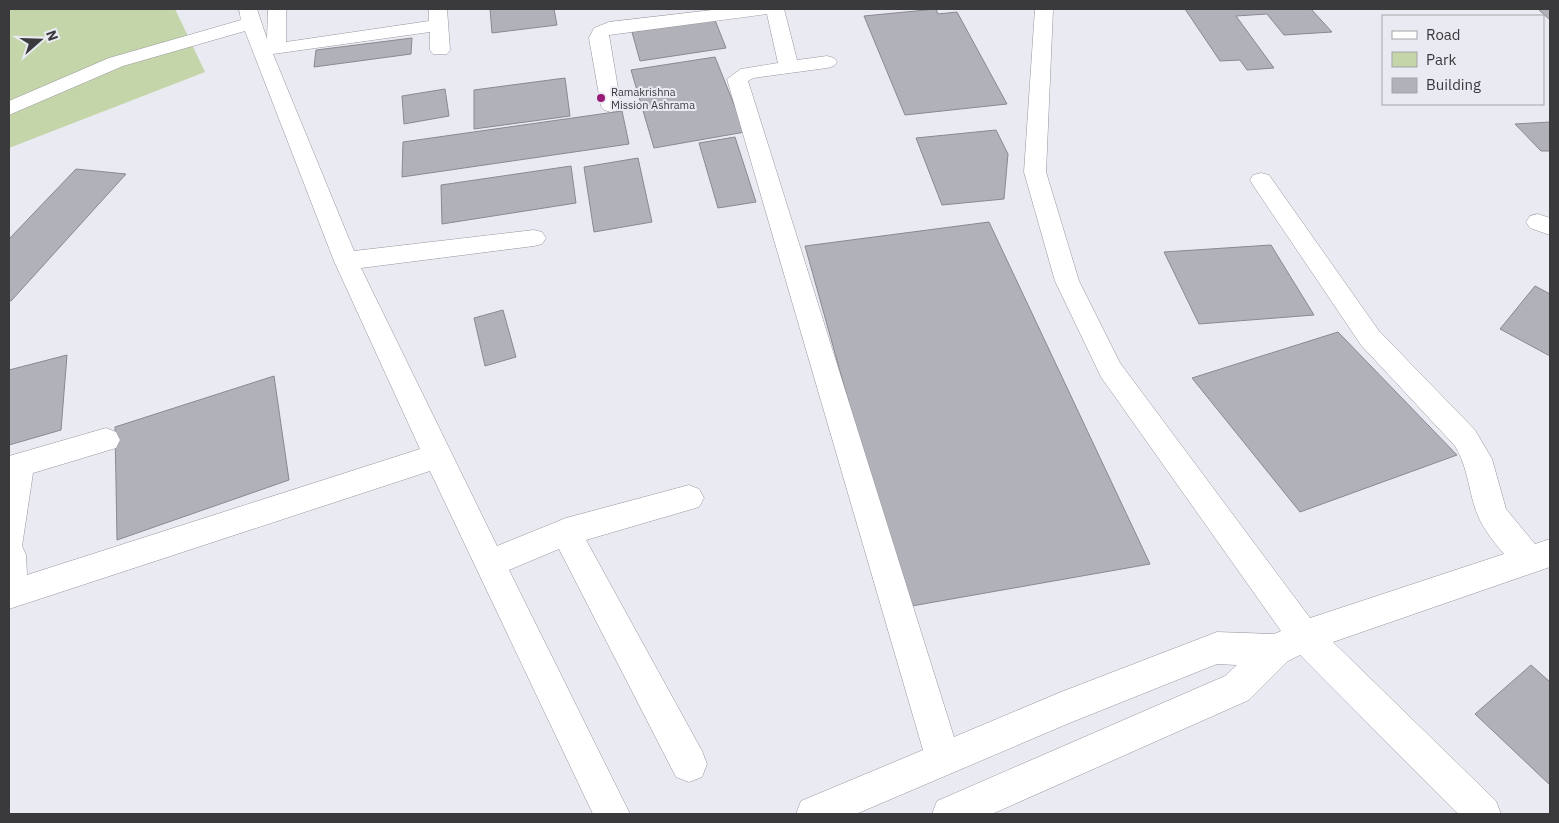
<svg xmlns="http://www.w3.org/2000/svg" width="1559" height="823" font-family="'IBM Plex Sans',sans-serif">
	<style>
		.green { fill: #c4d5aa }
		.building { fill: #b1b1b9; stroke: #8a8991 }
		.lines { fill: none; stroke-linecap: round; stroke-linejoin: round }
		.minor-casing { stroke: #97969e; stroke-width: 1 }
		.minor { fill: #fff; fill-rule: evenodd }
		.poi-dot { fill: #971c75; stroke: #eaeaf2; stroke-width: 2 }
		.labels { text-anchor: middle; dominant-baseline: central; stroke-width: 4; stroke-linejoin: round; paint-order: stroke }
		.far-poi-label { font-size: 11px; fill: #3a3a3d; stroke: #eaeaf2; text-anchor: start }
	</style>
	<rect width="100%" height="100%" fill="#eaeaf2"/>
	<path class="green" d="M9 9H175L205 72 9 148Z"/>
	<g class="building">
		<path d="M490 9H554L557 25 492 33Z"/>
		<path d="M936 9 938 14 957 12 1007 104 905 115 864 16Z"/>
		<path d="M1185 9H1311L1332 32 1284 35 1267 14 1236 16 1274 68 1247 70 1240 60 1220 61Z"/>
		<path d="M1538 9H1550V20Z"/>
		<path d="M715 20 726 48 640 61 632 32Z"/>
		<path d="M412 38 411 54 314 67 316 50Z"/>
		<path d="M715 57 745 132 654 148 631 70Z"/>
		<path d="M565 78 570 116 474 129V90Z"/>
		<path d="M445 89 449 116 404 124 402 96Z"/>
		<path d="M622 111 629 144 402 177 403 142Z"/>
		<path d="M1550 122V151H1541L1515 124Z"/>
		<path d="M996 130 1008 154 1004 199 942 205 916 138Z"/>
		<path d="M735 137 756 202 718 208 699 143Z"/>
		<path d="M638 158 652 222 594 232 584 167Z"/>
		<path d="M571 166 576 203 442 224 441 185Z"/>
		<path d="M76 169 126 174 11 301 9 300V239Z"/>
		<path d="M989 222 1150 564 906 607 805 246Z"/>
		<path d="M1271 245 1314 315 1199 324 1164 252Z"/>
		<path d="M1535 286 1550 294V356L1500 329Z"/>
		<path d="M503 310 516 357 485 366 474 318Z"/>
		<path d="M1338 332 1457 455 1300 512 1192 378Z"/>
		<path d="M67 355 61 430 9 445V370Z"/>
		<path d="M274 376 289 480 117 540 115 427Z"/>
		<path d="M1531 665 1550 682V785L1475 714Z"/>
	</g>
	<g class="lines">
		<defs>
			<g id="minor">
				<path d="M239 9H257L267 39 268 9H286V42L429 21V9H447L450 50 447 54H433L430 50V32L273 54 354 251 534 230 542 232 546 238 542 244 534 246 361 268 497 546 566 518 689 485 699 489 704 498 699 507 586 540 702 751 707 764 702 777 689 782 676 777 559 549 509 570 630 814H593L430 471 9 609V456L106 428 116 432 120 440 116 448 33 473 22 546 26 555 27 575 420 449 334 261 245 31 123 66 9 115V101L109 58 241 20Z"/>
				<path d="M721 9H784L797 60 827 56 834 58 837 62 834 66 827 68 753 78 748 81 954 737 1061 692 1217 632 1274 634 1281 631 1101 377 1055 281 1024 172 1035 9H1053L1046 172 1079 281 1120 363 1310 618 1504 554C1494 542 1484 530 1478 516 1468 492 1469 469 1455 446L1361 345 1253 185 1250 180 1253 175 1261 173 1269 175 1379 331 1475 430 1492 459 1506 509 1535 544 1550 539V567L1333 642 1496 801 1501 814H1458L1300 655 1288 661 1249 700 992 814H932L937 801 1225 676 1237 665 1217 664 1067 724 856 814H796L801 801 923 750 727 79 741 69 778 63 767 14 609 35 621 106 618 110 611 112 604 110 601 106 589 38 594 28 609 22Z"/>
				<path d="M1538 214 1550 218V235L1530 228 1526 222 1530 216Z"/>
			</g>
		</defs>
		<use href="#minor" class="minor-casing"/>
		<use href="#minor" class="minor"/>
	</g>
	<circle class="poi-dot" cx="601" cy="98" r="5"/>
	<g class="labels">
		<g class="far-poi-label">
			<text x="611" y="92">Ramakrishna<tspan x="611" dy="13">Mission Ashrama</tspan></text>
		</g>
	</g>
	<rect width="1559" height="823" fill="none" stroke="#3a3a3d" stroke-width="20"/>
	<rect x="1382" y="15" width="162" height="90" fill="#eaeaf2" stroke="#a4a4aa"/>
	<rect x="1392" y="31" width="25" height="8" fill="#ffffff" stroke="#a4a4aa"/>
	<text x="1426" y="40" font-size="15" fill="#3a3a3d">Road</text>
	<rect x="1392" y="52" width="25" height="15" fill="#c4d5aa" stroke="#a4a4aa"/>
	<text x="1426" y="65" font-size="15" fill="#3a3a3d">Park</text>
	<rect x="1392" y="78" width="25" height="15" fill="#b1b1b9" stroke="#a4a4aa"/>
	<text x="1426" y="90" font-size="15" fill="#3a3a3d">Building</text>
	<g transform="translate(40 40) rotate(70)" stroke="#eaeaf2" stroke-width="4" paint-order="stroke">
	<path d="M0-4L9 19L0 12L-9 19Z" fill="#3a3a3d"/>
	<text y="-8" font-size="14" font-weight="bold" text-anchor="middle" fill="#3a3a3d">N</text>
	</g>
</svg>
